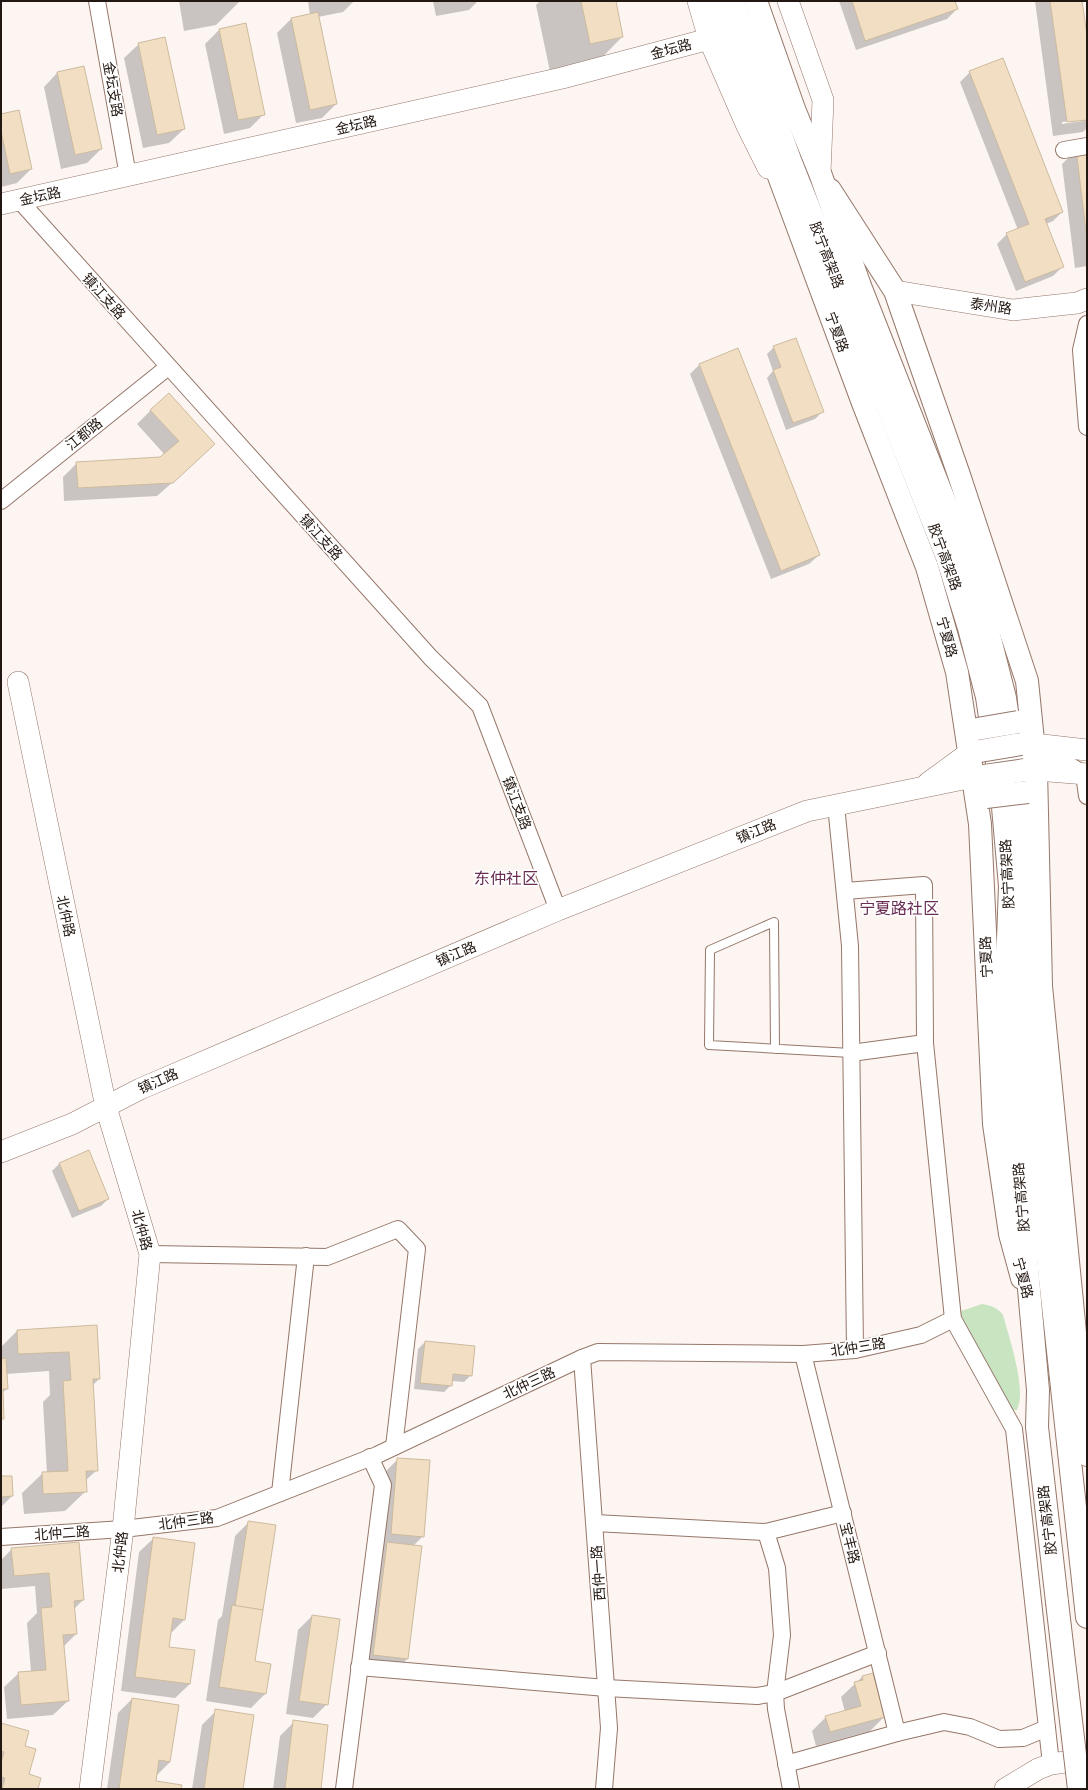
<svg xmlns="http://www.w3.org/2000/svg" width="1088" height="1790" font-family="'Public Sans','Noto Sans SC',sans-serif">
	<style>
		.green { fill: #c9e4c0 }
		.shadow { fill: #0003; fill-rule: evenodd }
		.building { fill: #f2dfc3; stroke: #cdbb9f }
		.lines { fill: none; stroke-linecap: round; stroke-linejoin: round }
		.service-casing { stroke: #957769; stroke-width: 10 }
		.minor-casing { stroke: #957769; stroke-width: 18 }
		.tertiary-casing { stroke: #957769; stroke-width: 22 }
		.primary-casing { stroke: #957769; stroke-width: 24 }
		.trunk-casing { stroke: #957769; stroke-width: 24 }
		.service { stroke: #fff; stroke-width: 8 }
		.minor { stroke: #fff; stroke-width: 16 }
		.tertiary { stroke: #fff; stroke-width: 21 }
		.primary { stroke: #fff; stroke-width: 22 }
		.trunk { stroke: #fff; stroke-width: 22 }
		.primary-bridge-casing { stroke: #957769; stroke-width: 24; stroke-linecap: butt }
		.trunk-bridge-casing { stroke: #957769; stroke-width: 24; stroke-linecap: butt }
		.primary-bridge { stroke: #fff; stroke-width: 22 }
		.trunk-bridge { stroke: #fff; stroke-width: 22 }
		.labels { text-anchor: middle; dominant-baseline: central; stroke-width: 3.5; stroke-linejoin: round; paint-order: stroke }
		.street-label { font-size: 14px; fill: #221711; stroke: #fff }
		.quarter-label { font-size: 16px; fill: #692d54; stroke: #fff }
	</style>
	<rect width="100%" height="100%" fill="#fcf5f2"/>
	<path class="green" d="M982 1304C990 1305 998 1308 1003 1315 1009 1337 1027 1390 1017 1410H1011L958 1312Z"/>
	<g class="shadow">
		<path d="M179 1H240L216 25 184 31Z"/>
		<path d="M308 1H354L343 12 318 17 336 104 322 118 296 123 277 33 291 19 310 15Z"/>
		<path d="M433 1H478L469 10 436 16Z"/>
		<path d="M540 1H615L622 37 585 75 552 81 536 5Z"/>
		<path d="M839 1H954L957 9 947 19 856 50Z"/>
		<path d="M1035 1H1081L1087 42V128L1083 132 1053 136ZM1083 119V121L1062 124V122Z"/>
		<path d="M245 24 264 114 250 128 224 134 205 44 219 30Z"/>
		<path d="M139 44 184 129 169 143 143 148 124 58Z"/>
		<path d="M58 72 101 149 87 163 61 169 44 87Z"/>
		<path d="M970 72 1062 212 1053 221 1046 224 1063 266 1053 276 1016 291 997 244 1007 234 1018 230 960 82Z"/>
		<path d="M1 115 31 169 17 183 1 187Z"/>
		<path d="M1087 149V266L1075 268 1062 164 1076 150Z"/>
		<path d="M774 347 822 412 815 419 786 430 767 378 773 371 767 354Z"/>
		<path d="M699 365 819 555 809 564 771 579 690 374Z"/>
		<path d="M151 410 200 458 157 496 64 501 63 477 77 463 161 458 165 455 137 424Z"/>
		<path d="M59 1164 108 1199 101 1206 72 1218 52 1171Z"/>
		<path d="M96 1326 99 1379 92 1386 97 1470 85 1481 86 1491 65 1511 24 1514 22 1493 43 1473H47L43 1402 50 1395 49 1371 6 1374 7 1389 2 1393 3 1418 1 1420V1347L17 1331Z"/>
		<path d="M425 1342 471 1375 464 1382 452 1381 451 1385 444 1392 414 1389 418 1349Z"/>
		<path d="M398 1459 423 1536 413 1546 407 1659 393 1673 359 1669 384 1473Z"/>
		<path d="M1 1477 12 1496 1 1507Z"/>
		<path d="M249 1522 254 1662 266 1693 251 1708 206 1701 218 1620 222 1616 235 1536Z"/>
		<path d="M154 1538 184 1620 170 1634 168 1648 190 1684 175 1698 121 1691 139 1552Z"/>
		<path d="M78 1543 83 1600 74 1609 76 1634 63 1647 68 1701 53 1715 7 1719 4 1687 19 1673 31 1672 27 1623 37 1613 35 1586 1 1589V1560L12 1549Z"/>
		<path d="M312 1616 327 1704 313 1718 286 1714 298 1630Z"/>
		<path d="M873 1674 884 1717 870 1731 816 1746 812 1731 826 1717 845 1712 841 1697 862 1677Z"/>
		<path d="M132 1699 170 1762 156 1776 155 1782 180 1789H107L118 1713Z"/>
		<path d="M216 1711 242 1789H192L202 1725Z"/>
		<path d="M294 1722 320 1789H273L280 1736Z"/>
		<path d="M1 1724 24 1747 28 1775 37 1789H1Z"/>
	</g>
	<g class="building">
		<path d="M581 1H616L623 37 590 44Z"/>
		<path d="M852 1H955L958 9 865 41Z"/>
		<path d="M1050 1H1082L1087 35V120L1067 122Z"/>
		<path d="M318 12 337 104 310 110 291 18Z"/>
		<path d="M246 23 265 115 238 120 219 29Z"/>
		<path d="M165 37 185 129 157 135 138 43Z"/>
		<path d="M1003 58 1063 212 1045 219 1064 267 1025 282 1006 233 1029 224 969 71Z"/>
		<path d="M84 66 102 149 75 155 57 72Z"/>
		<path d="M19 110 32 169 10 174 1 131V114Z"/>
		<path d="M1087 148V239L1076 149Z"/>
		<path d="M796 338 824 412 793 423 773 370 781 367 773 346Z"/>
		<path d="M738 348 820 555 781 571 699 364Z"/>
		<path d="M169 393 215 444 173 483 78 488 76 462 160 457 179 441 150 410Z"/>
		<path d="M89 1150 109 1199 79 1211 59 1163Z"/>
		<path d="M97 1325 100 1379H93L98 1471H86L87 1492 43 1494 42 1472 68 1471 63 1381 71 1380 69 1352 18 1354 17 1330Z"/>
		<path d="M425 1341 475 1346 472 1376 453 1374 452 1386 420 1383Z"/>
		<path d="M6 1358 8 1389H3L4 1419H1V1359Z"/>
		<path d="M397 1458 430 1460 424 1537 391 1534Z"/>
		<path d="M1 1476H12L13 1496 1 1497Z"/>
		<path d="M248 1521 276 1525 263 1610 235 1606Z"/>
		<path d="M153 1537 195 1543 185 1620 173 1618 169 1647 195 1650 190 1684 135 1677Z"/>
		<path d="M79 1542 84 1600 74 1601 77 1634 63 1635 69 1701 21 1705 18 1672 46 1670 41 1608 52 1607 49 1573 14 1576 11 1548Z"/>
		<path d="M387 1542 422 1546 408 1659 373 1655Z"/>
		<path d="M232 1605 263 1610 255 1661 271 1664 266 1694 219 1687Z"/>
		<path d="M312 1615 340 1619 328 1705 299 1701Z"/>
		<path d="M873 1673 885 1717 830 1732 825 1716 861 1706 854 1682 863 1680 862 1676Z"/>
		<path d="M132 1698 179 1705 170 1762 159 1760 156 1781 182 1785 181 1789H119Z"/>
		<path d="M215 1709 254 1715 243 1789H204Z"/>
		<path d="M293 1720 328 1725 321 1789H285Z"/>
		<path d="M1 1723 29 1731 25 1746 36 1749 29 1774 41 1778 38 1789H2L5 1778 1 1777V1763L4 1752 1 1751Z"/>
	</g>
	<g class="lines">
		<defs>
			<path id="service" d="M775 1049 774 922 710 950 709 1045 851 1053"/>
			<g id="minor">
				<path d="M97 1 128 176"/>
				<path d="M1064 150 1087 146"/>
				<path d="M20 201 431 658 480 706 558 910"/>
				<path d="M1087 324 1081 350 1087 427"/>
				<path d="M1 501 168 367"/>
				<path d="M1037 746 1084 774 1087 796"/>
				<path d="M836 805 850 946 855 1350"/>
				<path d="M845 891 924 885 925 1043 953 1319 1014 1429 1051 1764"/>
				<path d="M851 1053 925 1043"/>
				<path d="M150 1254 327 1257 398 1229 417 1249 394 1447"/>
				<path d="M803 1354 897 1733"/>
				<path d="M582 1358 609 1728 604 1789"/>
				<path d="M280 1493 306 1256"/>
				<path d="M595 1523 766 1532 843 1513"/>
				<path d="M766 1532 777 1568 782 1635 775 1693 776 1709 791 1789"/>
				<path d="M1 1537 123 1529 217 1518 377 1455 582 1358 598 1352 803 1354 855 1350 921 1335 953 1319"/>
				<path d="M359 1667 606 1688 757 1696 775 1693 878 1653"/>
				<path d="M786 1764 897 1733 944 1722 970 1727 999 1739 1023 1738 1047 1728"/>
				<path d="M344 1789 383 1485 370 1457"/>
			</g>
			<g id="tertiary">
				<path d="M698 1 709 39 747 126 768 168"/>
				<path d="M788 1 823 100 820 173"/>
				<path d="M1 204 562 78 709 39"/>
				<path d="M895 291 1013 310 1077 303 1087 299"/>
				<path d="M18 682 106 1107 150 1254 123 1529 90 1789"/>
				<path d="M1034 744 1087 750"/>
				<path d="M1036 770 1087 774"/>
				<path d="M928 783 969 753"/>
				<path d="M1 1152 72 1124 140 1089 558 910 807 811 973 777"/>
				<path d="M1005 1789 1038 1769 1051 1764 1087 1759"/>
			</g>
			<g id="primary">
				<path d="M714 1 863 403 927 567 957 672 980 824 994 1124 1010 1234 1022 1278"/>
				<path d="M830 190 895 291 959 475 1027 681 1036 770 1041 986 1087 1455"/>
			</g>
			<g id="trunk">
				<path d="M733 1 790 160 947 557 969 628 987 697 1002 796 1010 886 1007 966 1009 1035 1014 1121 1038 1390 1037 1427 1057 1602"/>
				<path d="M756 1 794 109 820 173 860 286 965 553 987 627 1005 698 1019 793 1028 888 1027 1037 1033 1122 1087 1617"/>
			</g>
		</defs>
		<use href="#service" class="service-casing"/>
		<use href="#minor" class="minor-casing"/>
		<use href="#tertiary" class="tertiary-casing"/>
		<use href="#primary" class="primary-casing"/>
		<use href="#trunk" class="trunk-casing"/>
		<use href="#service" class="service"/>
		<use href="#minor" class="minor"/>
		<use href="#tertiary" class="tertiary"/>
		<use href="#primary" class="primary"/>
		<use href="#trunk" class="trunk"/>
		<defs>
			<g id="primary-bridge">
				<path d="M977 729 1018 722"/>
				<path d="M980 751 1021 744"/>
				<path d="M984 776 1025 770"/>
				<path d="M986 797 1028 792"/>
			</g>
			<path id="trunk-bridge" d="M1057 1602 1079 1789"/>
		</defs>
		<use href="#primary-bridge" class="primary-bridge-casing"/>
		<use href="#trunk-bridge" class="trunk-bridge-casing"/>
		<use href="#primary-bridge" class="primary-bridge"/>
		<use href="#trunk-bridge" class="trunk-bridge"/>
	</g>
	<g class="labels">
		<g class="street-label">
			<text transform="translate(671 49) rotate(-15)">金坛路</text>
			<text transform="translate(113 89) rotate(80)">金坛支路</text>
			<text transform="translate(356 125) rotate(-13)">金坛路</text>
			<text transform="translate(40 196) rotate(-12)">金坛路</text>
			<text transform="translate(827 255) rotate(69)">胶宁高架路</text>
			<text transform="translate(104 296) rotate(48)">镇江支路</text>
			<text transform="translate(991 306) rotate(8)">泰州路</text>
			<text transform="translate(837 332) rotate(70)">宁夏路</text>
			<text transform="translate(84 434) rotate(-39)">江都路</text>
			<text transform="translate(321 537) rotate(48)">镇江支路</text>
			<text transform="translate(945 557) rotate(70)">胶宁高架路</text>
			<text transform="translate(947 637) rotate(74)">宁夏路</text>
			<text transform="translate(517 803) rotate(69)">镇江支路</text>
			<text transform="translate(756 831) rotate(-22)">镇江路</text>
			<text transform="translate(1007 874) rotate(-93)">胶宁高架路</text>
			<text transform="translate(66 916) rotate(78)">北仲路</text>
			<text transform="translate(456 954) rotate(-23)">镇江路</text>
			<text transform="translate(986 957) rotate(-93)">宁夏路</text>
			<text transform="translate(158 1081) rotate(-24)">镇江路</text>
			<text transform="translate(1021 1197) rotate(-95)">胶宁高架路</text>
			<text transform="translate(142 1230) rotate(75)">北仲路</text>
			<text transform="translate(1023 1278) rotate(75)">宁夏路</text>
			<text transform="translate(858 1347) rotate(-9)">北仲三路</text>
			<text transform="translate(529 1383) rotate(-25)">北仲三路</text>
			<text transform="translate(1047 1520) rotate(-97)">胶宁高架路</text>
			<text transform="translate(186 1521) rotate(-8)">北仲三路</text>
			<text transform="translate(62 1533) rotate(-4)">北仲二路</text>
			<text transform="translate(850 1543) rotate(76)">宝丰路</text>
			<text transform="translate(120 1552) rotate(-83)">北仲路</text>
			<text transform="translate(598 1573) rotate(-94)">西仲一路</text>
		</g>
		<g class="quarter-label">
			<text x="506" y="878">东仲社区</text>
			<text x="899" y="908">宁夏路社区</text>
		</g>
	</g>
	<rect width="1088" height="1790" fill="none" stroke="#221711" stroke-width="4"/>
</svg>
